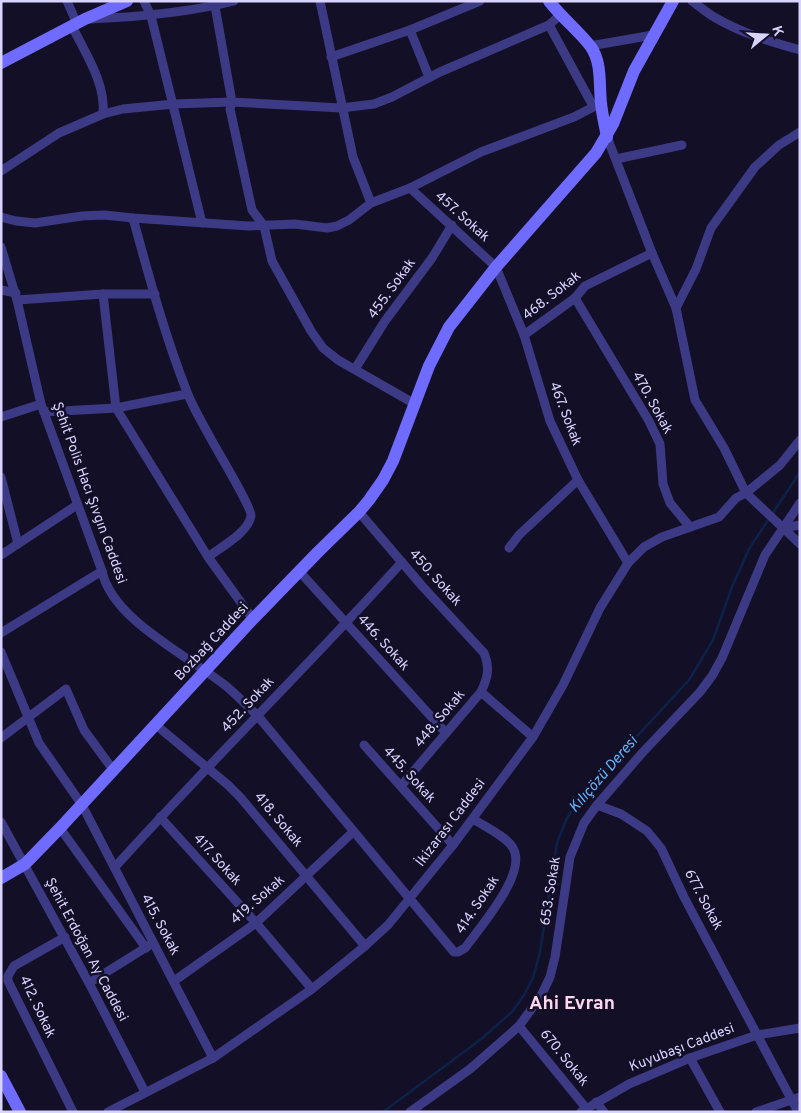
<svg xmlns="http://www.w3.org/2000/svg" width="801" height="1113" font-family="Overpass,sans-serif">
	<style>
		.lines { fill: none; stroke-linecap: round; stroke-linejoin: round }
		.stream { stroke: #0c2248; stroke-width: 2.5 }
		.street { stroke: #3d3a85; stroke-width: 9 }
		.secondary { stroke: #6f6bff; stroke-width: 12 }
		.labels { text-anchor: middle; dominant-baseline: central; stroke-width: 5; stroke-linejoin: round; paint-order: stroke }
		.street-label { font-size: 14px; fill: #d9d4ff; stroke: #130f26 }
		.water-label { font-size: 15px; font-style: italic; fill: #62b6ff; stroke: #130f26 }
		.district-label { font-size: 19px; font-weight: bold; fill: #ffd6f0; stroke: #130f26 }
	</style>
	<rect width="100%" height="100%" fill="#130f26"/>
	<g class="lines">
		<path class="stream" d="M383 1112 480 1040 512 1012 524 995 533 978 540 952 557 843 566 820 579 799 689 680 713 640 732 587 749 549 800 472"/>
		<g class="street">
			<path d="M67 1 77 24"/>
			<path d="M144 1 151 16 202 223"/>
			<path d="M320 1 353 157 371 203"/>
			<path d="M692 1C699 6 707 13 714 17 741 33 771 42 800 50"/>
			<path d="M215 6 232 102 230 109 252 210 264 226 272 261 311 331 323 348 338 360 415 404"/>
			<path d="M90 19C139 17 187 13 234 1"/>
			<path d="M549 25 593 106"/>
			<path d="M72 26C85 53 106 83 103 114"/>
			<path d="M410 30 429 77"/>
			<path d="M590 46 653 35"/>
			<path d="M331 57 410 30 480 1"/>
			<path d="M607 137 652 253 676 308 695 400 724 448 746 493 800 544"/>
			<path d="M616 159 682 145"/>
			<path d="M1 171 59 133 103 114 123 109 174 104 232 102 341 108 374 104 392 97 440 72 549 25 560 15"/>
			<path d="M410 188 496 267 524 335 550 421 578 480 628 563"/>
			<path d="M1 217 16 221 35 223 82 216 104 215 133 218 248 226 295 224 327 228 337 226 349 220 371 203 410 188 481 152 574 117 601 103"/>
			<path d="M133 218C149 277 165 336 187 392 193 408 203 424 211 439 218 452 252 508 251 516 248 533 221 547 208 557"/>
			<path d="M1 247 17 300 41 404 102 571C112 620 189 656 226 686 237 695 247 706 257 715L454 952H458L465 948C480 927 528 873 513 848 507 837 484 826 473 819"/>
			<path d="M1 290 16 293"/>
			<path d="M103 294 116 408 208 557 253 619"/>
			<path d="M575 298 649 421 660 444 663 484 670 503 690 527"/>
			<path d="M17 300 103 294H155"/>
			<path d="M676 308 696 269 711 228 755 167 779 145 800 132"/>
			<path d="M524 335 575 298 585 286 652 253"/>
			<path d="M355 369 385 321 432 258 452 225"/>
			<path d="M44 412 116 408 187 394"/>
			<path d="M1 417 41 404"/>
			<path d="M1 477 18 544"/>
			<path d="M359 512 423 587 484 653C490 668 488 677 481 692L401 786"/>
			<path d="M783 528 800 525"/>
			<path d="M509 548 519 535 578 480"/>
			<path d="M1 555 77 505"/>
			<path d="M299 571 446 733"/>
			<path d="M1 633 102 571"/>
			<path d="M1 652 39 743 82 805 213 1058"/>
			<path d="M481 692 533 737"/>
			<path d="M156 725 228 785 240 797 365 946"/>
			<path d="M1 738 66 689 84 730 114 771"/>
			<path d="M364 745 453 845"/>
			<path d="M597 805 621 814 647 831 661 848 684 897 798 1112"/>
			<path d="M160 817 256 923 312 989"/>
			<path d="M1 822 89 983 145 1092"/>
			<path d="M60 828 146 948"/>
			<path d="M115 867C208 764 308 666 402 562"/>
			<path d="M65 937 14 966 8 976V981L73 1112"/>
			<path d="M174 981 256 923 353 832"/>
			<path d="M89 983 150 945"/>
			<path d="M519 1026 586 1108"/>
			<path d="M690 1058 720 1112"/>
			<path d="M596 1102 604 1112"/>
			<path d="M108 1112 213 1058 312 989 365 946 388 925 453 845 533 737 563 685 600 608 628 563 644 547 662 537 719 517 736 498 746 493 780 465 800 440"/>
			<path d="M410 1112 470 1069 519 1026 541 996 550 977 555 957 570 857 584 823 597 805 643 752 700 692 712 676 722 658 765 555 800 503"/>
			<path d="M581 1112 629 1084 690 1058 757 1035 800 1028"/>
			<path d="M756 1112 800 1097"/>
		</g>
		<g class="secondary">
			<path d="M549 1C562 18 579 31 591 47 602 63 599 84 601 103 602 114 605 126 607 137"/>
			<path d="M1 63 85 19 127 1"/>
			<path d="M1 878 25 864 60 828 253 619 318 552 359 512 369 500 383 480 393 461 429 366 449 327 496 267 596 153 613 124 634 71 673 1"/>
			<path d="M1 1076 20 1112"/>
		</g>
	</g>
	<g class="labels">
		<g class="street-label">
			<text transform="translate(462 217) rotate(42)">457. Sokak</text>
			<text transform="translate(392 289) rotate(-54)">455. Sokak</text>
			<text transform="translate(552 296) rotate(-38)">468. Sokak</text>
			<text transform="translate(652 403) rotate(61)">470. Sokak</text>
			<text transform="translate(565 414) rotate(69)">467. Sokak</text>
			<text transform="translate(89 493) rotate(70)">Şehit Polis Hacı Şıvgın Caddesi</text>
			<text transform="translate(435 578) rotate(48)">450. Sokak</text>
			<text transform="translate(212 642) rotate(-47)">Bozbağ Caddesi</text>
			<text transform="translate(383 643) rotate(48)">446. Sokak</text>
			<text transform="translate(248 705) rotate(-47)">452. Sokak</text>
			<text transform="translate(440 719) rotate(-50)">448. Sokak</text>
			<text transform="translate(409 775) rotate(48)">445. Sokak</text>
			<text transform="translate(278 820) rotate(50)">418. Sokak</text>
			<text transform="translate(451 823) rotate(-53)">İkizarası Caddesi</text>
			<text transform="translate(217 860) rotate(48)">417. Sokak</text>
			<text transform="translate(551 891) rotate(-81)">653. Sokak</text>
			<text transform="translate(258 900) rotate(-41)">419. Sokak</text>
			<text transform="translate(703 900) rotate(62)">677. Sokak</text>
			<text transform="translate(478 905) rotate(-56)">414. Sokak</text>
			<text transform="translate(160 925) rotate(62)">415. Sokak</text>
			<text transform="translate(86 950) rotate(62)">Şehit Erdoğan Ay Caddesi</text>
			<text transform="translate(37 1007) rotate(65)">412. Sokak</text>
			<text transform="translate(682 1048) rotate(-21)">Kuyubaşı Caddesi</text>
			<text transform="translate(564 1058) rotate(51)">670. Sokak</text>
		</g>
		<g class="water-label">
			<text transform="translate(604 775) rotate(-49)">Kılıçözü Deresi</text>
		</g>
		<g class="district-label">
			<text x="572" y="1004">Ahi Evran</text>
		</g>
	</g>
	<rect width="801" height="1113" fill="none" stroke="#d9d4ff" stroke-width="5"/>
	<g transform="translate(766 35) rotate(72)" stroke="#130f26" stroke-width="4" paint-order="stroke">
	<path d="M0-4L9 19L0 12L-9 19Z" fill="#d9d4ff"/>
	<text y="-8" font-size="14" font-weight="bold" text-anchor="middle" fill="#d9d4ff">K</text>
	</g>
</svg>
